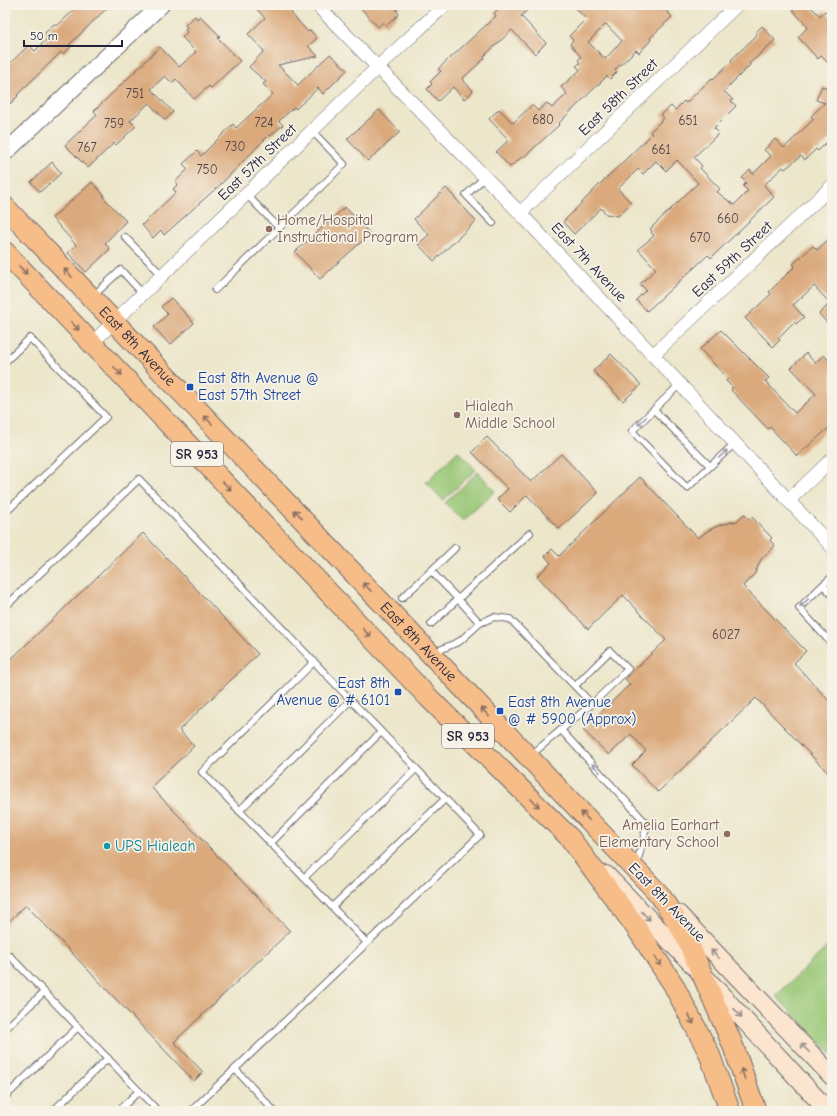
<svg xmlns="http://www.w3.org/2000/svg" width="837" height="1116" font-family="'Comic Neue',sans-serif">
	<style>
		.green { fill: #98c675; stroke: #5d7458 }
		.building { fill: #daa97c; fill-rule: evenodd }
		.lines { fill: none; stroke-linecap: round; stroke-linejoin: round }
		.service-casing { stroke: #69676d; stroke-width: 8 }
		.minor-casing { stroke: #69676d; stroke-width: 14 }
		.tertiary-casing { stroke: #69676d; stroke-width: 18 }
		.secondary-casing { stroke: #69676d; stroke-width: 20 }
		.primary-casing { stroke: #69676d; stroke-width: 22 }
		.service { stroke: #fff; stroke-width: 6 }
		.minor { stroke: #fff; stroke-width: 13 }
		.tertiary { stroke: #fff; stroke-width: 16 }
		.secondary { stroke: #fce5cf; stroke-width: 18 }
		.primary { stroke: #f7bd88; stroke-width: 20 }
		.oneway { stroke: #8c7062 }
		.oneway2 { stroke: #9c9ca7 }
		.oneway3 { stroke: #9a8d8c }
		.education-dot { fill: #8d6e63; stroke: #f7f3e8; stroke-width: 1.5 }
		.transit-dot { fill: #1a4fb4; stroke: #f7f3e8; stroke-width: 1.5 }
		.culture-dot { fill: #0f9aa8; stroke: #f7f3e8; stroke-width: 1.5 }
		.labels { text-anchor: middle; dominant-baseline: central; stroke-width: 3.5; stroke-linejoin: round; paint-order: stroke }
		.number-label { font-size: 13px; fill: #50444b }
		.shield { fill: #f7f3e8; stroke: #62616f; stroke-width: 1 }
		.shield-label { font-size: 14px; font-weight: bold; fill: #22223b }
		.street-label { font-size: 15px; fill: #22223b; stroke: #f7f3e8 }
		.education-label { font-size: 15px; fill: #785e54; stroke: #f7f3e8; text-anchor: start }
		.transit-label { font-size: 15px; fill: #164399; stroke: #f7f3e8; text-anchor: start }
		.culture-label { font-size: 15px; fill: #0d838f; stroke: #f7f3e8; text-anchor: start }
	</style>
	<rect width="100%" height="100%" fill="#f7f3e8"/>
	<filter id="ink" filterUnits="userSpaceOnUse"><feTurbulence type="fractalNoise" baseFrequency=".025" numOctaves="2"/><feDisplacementMap in="SourceGraphic" scale="8" xChannelSelector="R" yChannelSelector="G"/><feConvolveMatrix kernelMatrix="1 2 1 2 8 2 1 2 1" color-interpolation-filters="sRGB"/></filter>
	<filter id="wash" filterUnits="userSpaceOnUse"><feTurbulence type="fractalNoise" baseFrequency=".012" numOctaves="4" result="noise"/><feDisplacementMap in="SourceGraphic" scale="16" xChannelSelector="R" yChannelSelector="G"/><feGaussianBlur stdDeviation="0.9" result="paint"/><feColorMatrix in="noise" values="0 0 0 0 0 0 0 0 0 0 0 0 0 0 0 0 0 1.4 0 .05"/><feComposite in="paint" operator="in"/></filter>
	<g filter="url(#wash)">
		<rect width="100%" height="100%" fill="#ece6ca"/>
		<g class="green">
			<path d="M458 451 476 470 443 500 426 482Z"/>
			<path d="M478 472 495 491 463 521 445 503Z"/>
			<path d="M832 942V1055L776 996Z"/>
		</g>
		<g id="blocks">
			<g class="building">
				<path d="M79 5H110L69 45 71 47 63 54 61 52 17 95 18 96 10 104 9 102 5 106V68L29 45 35 51 49 37 45 33 54 24 57 26Z"/>
				<path d="M253 5H299L291 13 308 32 310 30 317 38 308 46 318 56 278 65 298 85 330 54 347 70 323 94 318 88 296 109 294 107 279 121 283 125 270 136 269 135 222 183 164 235 161 230 153 238 142 225 176 192 173 189 178 184 175 182 188 169 183 164 197 151 201 156 233 124 236 128 273 94 263 84 266 82 249 67 264 51 248 34 265 18Z"/>
				<path d="M358 5H402L396 10 399 14 386 26 383 22 378 27Z"/>
				<path d="M503 5H533L521 16 546 43 535 54 512 30 484 56 485 58 462 79 473 91 469 95 464 99 453 87 438 101 427 89 432 84 430 82 441 71 438 69 496 16 494 13Z"/>
				<path d="M573 5H661L672 17 650 38 651 40 639 53 636 50 615 70 617 72 610 79 607 76 558 124 559 125 523 158 522 157 510 167 496 152 509 140 489 119 499 109 513 123 532 105 538 111 547 103 552 108 567 94 561 87 580 70 576 66 580 63 578 60 581 57 570 44 573 40 569 36 586 19ZM606 24 622 41 605 59 588 42Z"/>
				<path d="M788 5H809L820 16 825 11 832 18V67L821 56 818 59 798 37 808 27Z"/>
				<path d="M195 16 197 19 200 16 220 36 218 38 240 61 211 88 209 86 194 99 176 79 172 83 165 76 151 89 173 112 165 120 149 103 130 121 136 126 116 145 114 143 88 168 65 145 97 115 94 111 160 47 179 67 196 52 182 37 187 32 185 30 188 28 185 25Z"/>
				<path d="M762 26 775 40 749 64 750 65 724 91 733 100 731 101 736 106 714 128 719 133 694 157 702 166 700 168 720 189 717 192 734 205 748 191 743 186 746 183 742 178 750 170 753 174 771 156 764 150 775 139 784 148 814 119 811 116 825 103 816 100 822 86 832 90V137L818 151 816 149 805 160 801 156 785 169 783 167 764 185 774 197 711 258 708 255 647 311 636 300 646 290 640 284 656 269 638 249 654 236 651 232 652 231 650 229 698 183 677 160 666 171 656 161 643 174 638 169 618 189 631 203 618 216 606 214 601 208 574 234 563 222 600 184 652 134 650 132 664 118 661 115 671 106 675 110 684 101 686 103 712 78 713 79 732 61 731 60 757 35 755 33Z"/>
				<path d="M379 110 400 132 368 161 347 139Z"/>
				<path d="M52 162 61 173 40 192 31 182Z"/>
				<path d="M92 182 104 195 103 197 126 221 105 243 110 249 86 272 68 253 76 245 52 218Z"/>
				<path d="M446 188 476 221 434 261 418 244 429 235 414 219Z"/>
				<path d="M345 207 370 234 320 279 295 252Z"/>
				<path d="M832 236V328L819 314 830 303 814 286 793 305 804 317 796 324 794 322 778 338 780 340 773 347 745 318 771 294 769 292 795 266 793 264 813 246 817 250Z"/>
				<path d="M171 298 194 323 170 345 154 327 168 314 161 307Z"/>
				<path d="M721 330 769 378 765 381 795 413 816 394 791 368 806 353 815 363 824 355 832 364V425L797 456 770 427 768 429 731 390 733 388 726 381 728 379 700 349Z"/>
				<path d="M611 354 641 385 623 401 593 371Z"/>
				<path d="M487 437 531 482 561 454 598 493 559 529 527 495 510 512 497 499 508 489 472 452Z"/>
				<path d="M640 477 698 538 709 530 720 525 737 521 744 514 749 519 752 517 772 538 770 540 775 546 761 559 755 573 743 586 806 651 794 663 832 704V777L756 698 658 792 632 765 646 751 631 734 609 755 583 730 630 684 625 679 666 640 623 595 588 629 537 576 551 563 545 556 552 549 559 556Z"/>
				<path d="M143 533 258 654 179 730 194 746 151 787 290 931 174 1042 203 1072 194 1081 26 905 5 925V665Z"/>
			</g>
		</g>
	</g>
	<g filter="url(#ink)">
		<use href="#blocks" fill-opacity="0" stroke="#69676d" stroke-width="1"/>
		<g class="lines">
			<defs>
				<g id="service">
					<path d="M485 177 466 195 493 223"/>
					<path d="M279 228 344 164 312 131"/>
					<path d="M125 237 162 275"/>
					<path d="M215 290 279 228 246 194"/>
					<path d="M93 296 121 270 143 294"/>
					<path d="M5 362 30 338 106 417 5 513"/>
					<path d="M680 384 632 431 687 488 735 443"/>
					<path d="M654 410 710 466"/>
					<path d="M455 548 431 571 458 599 530 533"/>
					<path d="M823 585 832 577"/>
					<path d="M832 595 823 585 799 608 832 644"/>
					<path d="M402 598 431 571"/>
					<path d="M5 607 139 479 480 835 191 1111"/>
					<path d="M431 624 458 599 480 623"/>
					<path d="M433 653 460 641 480 623 494 617 510 619 592 704 531 755"/>
					<path d="M314 662 202 772 367 943"/>
					<path d="M575 686 610 651 628 669 592 704"/>
					<path d="M561 730 647 824 637 864"/>
					<path d="M239 811 351 700"/>
					<path d="M270 844 381 732"/>
					<path d="M304 878 416 769"/>
					<path d="M332 907 445 799"/>
					<path d="M5 961 10 956 158 1111"/>
					<path d="M5 1029 44 992"/>
					<path d="M235 1069 274 1111"/>
					<path d="M5 1097 78 1027"/>
					<path d="M53 1111 108 1058"/>
					<path d="M118 1111 139 1091"/>
				</g>
				<g id="minor">
					<path d="M317 5 520 213 832 547"/>
					<path d="M520 213 737 5"/>
					<path d="M92 343 378 67 445 5"/>
					<path d="M653 355 832 186"/>
					<path d="M788 501 832 459"/>
				</g>
				<path id="tertiary" d="M5 153 161 5"/>
				<g id="secondary">
					<path d="M606 875 702 974 828 1111"/>
					<path d="M678 914 832 1076"/>
				</g>
				<g id="primary">
					<path id="s1" d="M5 207 660 895 685 935 702 974 732 1043 756 1111"/>
					<path d="M5 252 428 697 570 838 635 926 673 984 709 1053 730 1111"/>
				</g>
			</defs>
			<use href="#service" class="service-casing"/>
			<use href="#minor" class="minor-casing"/>
			<use href="#tertiary" class="tertiary-casing"/>
			<use href="#secondary" class="secondary-casing"/>
			<use href="#primary" class="primary-casing"/>
			<use href="#service" class="service"/>
			<use href="#minor" class="minor"/>
			<use href="#tertiary" class="tertiary"/>
			<use href="#secondary" class="secondary"/>
			<use href="#primary" class="primary"/>
		</g>
		<defs><path id="oneway-shaft" d="M-6 0H5M1.5-3L5.5 0L1.5 3" fill="none" stroke-width="1.6" stroke-linecap="round" stroke-linejoin="round"/></defs>
		<g class="oneway">
			<use href="#oneway-shaft" transform="translate(23 270) rotate(46)"/>
			<use href="#oneway-shaft" transform="translate(68 273) rotate(-134)"/>
			<use href="#oneway-shaft" transform="translate(75 326) rotate(46)"/>
			<use href="#oneway-shaft" transform="translate(118 371) rotate(46)"/>
			<use href="#oneway-shaft" transform="translate(208 420) rotate(-134)"/>
			<use href="#oneway-shaft" transform="translate(227 486) rotate(46)"/>
			<use href="#oneway-shaft" transform="translate(298 514) rotate(-134)"/>
			<use href="#oneway-shaft" transform="translate(367 587) rotate(-134)"/>
			<use href="#oneway-shaft" transform="translate(367 633) rotate(47)"/>
			<use href="#oneway-shaft" transform="translate(485 712) rotate(-134)"/>
			<use href="#oneway-shaft" transform="translate(535 803) rotate(45)"/>
			<use href="#oneway-shaft" transform="translate(585 816) rotate(-134)"/>
			<use href="#oneway-shaft" transform="translate(658 961) rotate(57)"/>
			<use href="#oneway-shaft" transform="translate(691 1019) rotate(63)"/>
			<use href="#oneway-shaft" transform="translate(743 1074) rotate(-110)"/>
		</g>
		<g class="oneway2">
			<use href="#oneway-shaft" transform="translate(642 421) rotate(136)"/>
			<use href="#oneway-shaft" transform="translate(723 454) rotate(-43)"/>
			<use href="#oneway-shaft" transform="translate(804 603) rotate(137)"/>
			<use href="#oneway-shaft" transform="translate(596 768) rotate(-132)"/>
		</g>
		<g class="oneway3">
			<use href="#oneway-shaft" transform="translate(646 916) rotate(46)"/>
			<use href="#oneway-shaft" transform="translate(715 954) rotate(-134)"/>
			<use href="#oneway-shaft" transform="translate(738 1013) rotate(47)"/>
			<use href="#oneway-shaft" transform="translate(805 1048) rotate(-134)"/>
		</g>
	</g>
	<g class="education-dot">
		<circle cx="269" cy="229" r="4"/>
		<circle cx="457" cy="415" r="4"/>
		<circle cx="727" cy="834" r="4"/>
	</g>
	<g class="transit-dot">
		<rect x="186" y="383" width="8" height="8" rx="2"/>
		<rect x="394" y="688" width="8" height="8" rx="2"/>
		<rect x="496" y="707" width="8" height="8" rx="2"/>
	</g>
	<circle class="culture-dot" cx="107" cy="846" r="4"/>
	<g class="labels">
		<g class="number-label">
			<text x="135" y="93">751</text>
			<text x="543" y="119">680</text>
			<text x="688" y="120">651</text>
			<text x="264" y="122">724</text>
			<text x="114" y="123">759</text>
			<text x="235" y="146">730</text>
			<text x="87" y="147">767</text>
			<text x="661" y="149">661</text>
			<text x="207" y="169">750</text>
			<text x="728" y="218">660</text>
			<text x="700" y="237">670</text>
			<text x="726" y="634">6027</text>
		</g>
		<g class="shield">
			<rect x="171" y="442" width="52" height="24" rx="3"/>
			<rect x="442" y="724" width="52" height="24" rx="3"/>
		</g>
		<g class="shield-label">
			<text x="197" y="454">SR 953</text>
			<text x="468" y="736">SR 953</text>
		</g>
		<g class="street-label">
			<text transform="translate(618 97) rotate(-44)">East 58th Street</text>
			<text transform="translate(257 162) rotate(-44)">East 57th Street</text>
			<text transform="translate(732 259) rotate(-43)">East 59th Street</text>
			<text transform="translate(589 262) rotate(47)">East 7th Avenue</text>
			<text stroke="none"><textPath href="#s1" startOffset="192">East 8th Avenue</textPath></text>
			<text stroke="none"><textPath href="#s1" startOffset="600">East 8th Avenue</textPath></text>
			<text transform="translate(667 902) rotate(46)">East 8th Avenue</text>
		</g>
		<g class="education-label">
			<text x="277" y="220">Home/Hospital<tspan x="277" dy="17">Instructional Program</tspan></text>
			<text x="465" y="406">Hialeah<tspan x="465" dy="17">Middle School</tspan></text>
			<text x="719" y="825" text-anchor="end">Amelia Earhart<tspan x="719" dy="17">Elementary School</tspan></text>
		</g>
		<g class="transit-label">
			<text x="198" y="378">East 8th Avenue @<tspan x="198" dy="17">East 57th Street</tspan></text>
			<text x="390" y="683" text-anchor="end">East 8th<tspan x="390" dy="17">Avenue @ # 6101</tspan></text>
			<text x="508" y="702">East 8th Avenue<tspan x="508" dy="17">@ # 5900 (Approx)</tspan></text>
		</g>
		<g class="culture-label">
			<text x="115" y="846">UPS Hialeah</text>
		</g>
	</g>
	<rect width="837" height="1116" fill="none" stroke="#f7f3e8" stroke-width="20"/>
	<path d="M24 40v6h98v-6" fill="none" stroke="#22223b" stroke-width="2"/>
	<text x="30" y="40" font-size="12" fill="#22223b" stroke="#f7f3e8" stroke-width="3" paint-order="stroke">50 m</text>
</svg>
